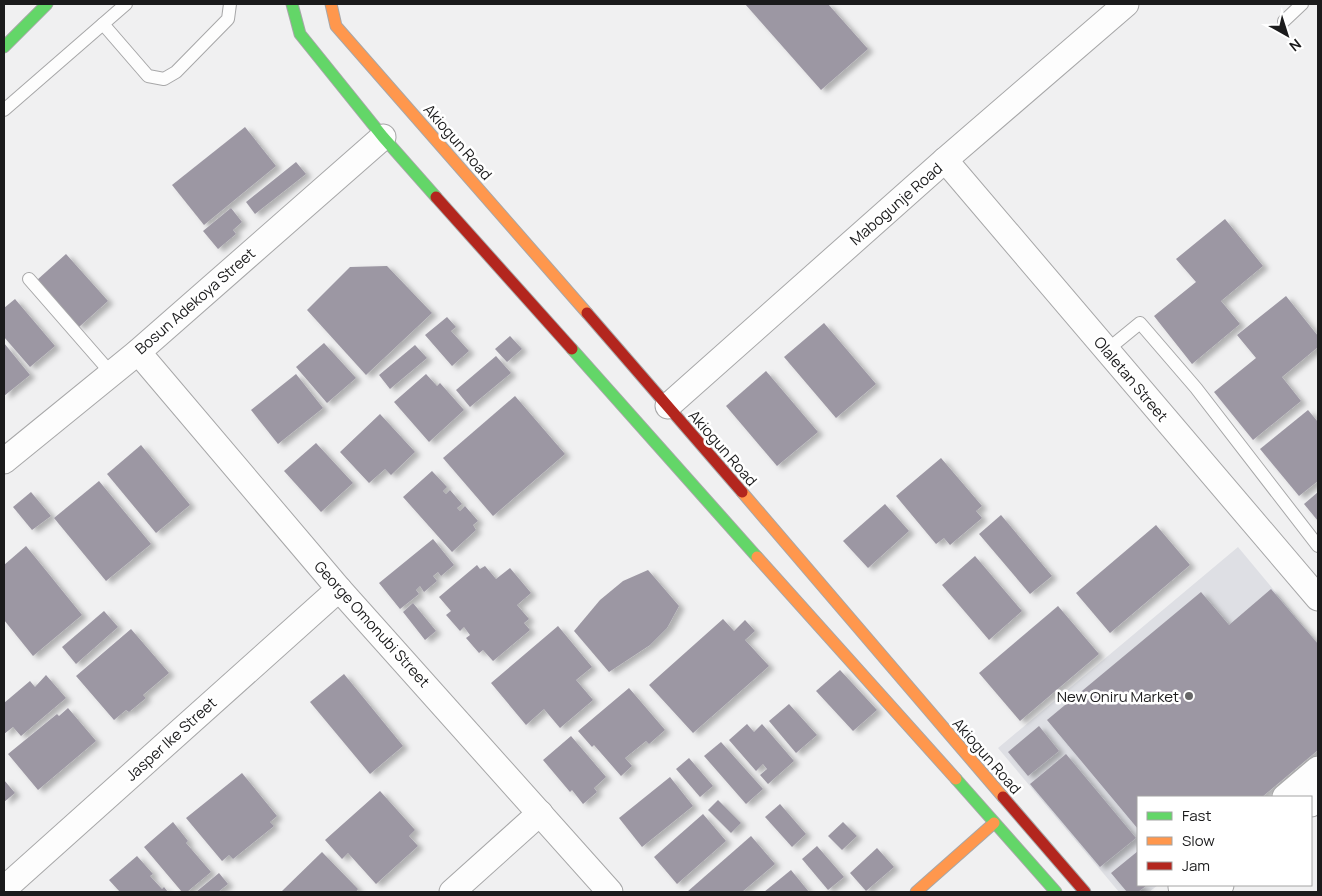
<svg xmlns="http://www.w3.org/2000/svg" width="1322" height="896" font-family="Manrope,sans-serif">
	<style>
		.built { fill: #dedfe4 }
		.building { fill: #9c97a3; filter: url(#shadow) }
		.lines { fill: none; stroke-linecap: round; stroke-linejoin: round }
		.lane-casing { stroke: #a7a7a8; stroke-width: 14 }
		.street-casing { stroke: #a7a7a8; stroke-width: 27 }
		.fast-casing { stroke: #a7a7a8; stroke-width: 13 }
		.slow-casing { stroke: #a7a7a8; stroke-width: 13 }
		.jam-casing { stroke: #a7a7a8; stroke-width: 13 }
		.lane { stroke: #fdfdfd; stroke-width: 12 }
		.street { stroke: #fdfdfd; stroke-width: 25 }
		.fast { stroke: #63d668; stroke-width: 11 }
		.slow { stroke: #ff974d; stroke-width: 11 }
		.jam { stroke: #b3261e; stroke-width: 11 }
		.poi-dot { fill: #666667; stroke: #fff; stroke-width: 2 }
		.labels { text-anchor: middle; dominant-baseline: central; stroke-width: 5; stroke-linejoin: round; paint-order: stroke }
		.street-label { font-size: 15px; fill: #1b1b1c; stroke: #fff }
		.poi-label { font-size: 15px; fill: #1b1b1c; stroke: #fff; text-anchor: end }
	</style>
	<defs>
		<filter id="shadow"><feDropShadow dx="5.5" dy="3" stdDeviation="2.5" flood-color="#0004"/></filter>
	</defs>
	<rect width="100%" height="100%" fill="#f0f0f1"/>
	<path class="built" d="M1238 547 1318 643V750L1262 797H1138V885H1158L1149 892H1119L998 748Z"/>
	<g class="building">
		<path d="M745 4H828L868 49 821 90Z"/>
		<path d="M245 127 276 166 204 225 172 185Z"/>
		<path d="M296 162 306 174 255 214 246 202Z"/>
		<path d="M231 208 242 222 233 230 236 234 218 249 203 231Z"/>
		<path d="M1225 219 1263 266 1221 301 1240 324 1192 364 1154 316 1196 282 1176 259Z"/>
		<path d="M66 254 108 301 79 327 37 280Z"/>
		<path d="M387 266 432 313 366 375 307 310 350 267Z"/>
		<path d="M1286 296 1318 336V347L1282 377 1301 401 1253 440 1214 392 1256 358 1237 335Z"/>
		<path d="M15 299 55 346 30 367 4 337V308Z"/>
		<path d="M447 317 456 327 451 331 469 351 452 366 425 335Z"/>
		<path d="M824 323 876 384 836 418 784 357Z"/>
		<path d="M510 336 522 349 507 362 495 349Z"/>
		<path d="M4 343 30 375 4 396Z"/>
		<path d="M324 343 356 378 327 403 296 367Z"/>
		<path d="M415 345 427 358 390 389 379 375Z"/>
		<path d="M496 356 511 373 470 407 456 390Z"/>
		<path d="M766 371 818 432 777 466 726 406Z"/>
		<path d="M296 374 323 408 278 444 251 410Z"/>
		<path d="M426 374 437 386 440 383 464 410 429 442 394 402Z"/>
		<path d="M515 396 565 454 493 516 443 458Z"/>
		<path d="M1308 410 1318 422V481L1299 496 1260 449Z"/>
		<path d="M380 414 415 452 391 475 385 469 369 483 340 452Z"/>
		<path d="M316 443 353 483 321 512 284 471Z"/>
		<path d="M141 445 190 505 156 533 107 474Z"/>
		<path d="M941 458 982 506 976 511 982 518 950 545 944 538 936 544 896 496Z"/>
		<path d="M432 471 447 487 443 491 446 494 450 490 462 504 457 508 460 511 465 506 478 521 473 525 476 530 452 552 403 497Z"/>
		<path d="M99 481 151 544 106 581 54 518Z"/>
		<path d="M31 492 51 516 32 530 13 507Z"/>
		<path d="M1318 492V521L1304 504Z"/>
		<path d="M885 504 909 531 868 568 843 541Z"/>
		<path d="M1001 515 1052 576 1030 594 979 534Z"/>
		<path d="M1156 525 1190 565 1110 633 1076 593Z"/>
		<path d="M433 539 454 565 441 576 438 572 433 576 437 581 424 592 420 586 416 590 419 594 400 609 379 583Z"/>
		<path d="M26 546 82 615 33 656 4 620V565Z"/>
		<path d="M975 556 1022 611 989 640 942 585Z"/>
		<path d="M477 565 480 569 485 566 496 579 510 568 531 593 517 605 529 619 524 623 530 630 493 661 483 650 479 653 466 638 470 635 464 627 460 631 446 615 451 611 439 597Z"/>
		<path d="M648 570 679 606 667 628 650 645 609 672 574 631 600 600 623 581Z"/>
		<path d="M1271 589 1318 644V750L1262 797H1138V829L1047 720 1201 592 1229 625Z"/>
		<path d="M413 603 436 631 425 640 403 612Z"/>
		<path d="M1058 606 1099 654 1020 721 979 673Z"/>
		<path d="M104 611 118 627 76 664 62 647Z"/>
		<path d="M723 619 734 631 745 620 755 631 745 640 769 666 693 733 649 685Z"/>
		<path d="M558 626 592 667 576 680 593 700 560 728 544 709 526 725 491 683Z"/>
		<path d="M131 629 169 673 143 695 146 698 129 712 126 710 114 720 76 676Z"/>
		<path d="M840 670 877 710 853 731 816 691Z"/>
		<path d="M344 674 403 746 370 774 310 702Z"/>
		<path d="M46 675 66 698 21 736 13 727 4 734V703L30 681 35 687Z"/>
		<path d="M629 688 665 730 649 744 646 741 625 758 632 766 621 776 594 745 592 747 578 731Z"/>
		<path d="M789 704 817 735 796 753 769 721Z"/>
		<path d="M68 708 96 741 38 790 8 754 57 714 59 716Z"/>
		<path d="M747 724 754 732 762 724 794 761 768 784 760 775 767 769 763 764 756 771 729 740Z"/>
		<path d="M1039 726 1059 751 1028 776 1008 752Z"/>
		<path d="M571 736 606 777 594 788 597 792 583 804 572 790 570 792 543 760Z"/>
		<path d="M721 742 763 789 746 804 704 756Z"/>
		<path d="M1066 754 1136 838 1100 867 1030 784Z"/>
		<path d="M689 758 713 786 700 797 676 769Z"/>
		<path d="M242 773 277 816 270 822 274 826 233 859 229 855 222 861 186 818Z"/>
		<path d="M670 777 693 806 642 847 619 818Z"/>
		<path d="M4 780 15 793 4 802Z"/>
		<path d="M380 791 415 830 409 836 418 846 376 884 348 853 342 859 325 840Z"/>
		<path d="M718 800 741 823 731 833 708 810Z"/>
		<path d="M780 804 806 834 792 847 765 817Z"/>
		<path d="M703 814 726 841 677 884 654 857Z"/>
		<path d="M173 822 188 841 186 843 211 872 187 892H182L144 847Z"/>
		<path d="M843 822 857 836 842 850 828 836Z"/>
		<path d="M751 836 775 864 742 892H687Z"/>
		<path d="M817 846 844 877 828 890 802 859Z"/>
		<path d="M877 848 894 867 866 891 850 873Z"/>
		<path d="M1138 851V885H1147L1138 892H1127L1111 873Z"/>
		<path d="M322 852 358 889 356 892H281Z"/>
		<path d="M137 856 153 874 150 876 162 889 164 887 168 892H120L109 880Z"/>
		<path d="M791 870 809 892H764Z"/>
		<path d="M219 873 228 884 218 892H196Z"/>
	</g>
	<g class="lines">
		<defs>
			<g id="lane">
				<path d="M1284 21 1302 4"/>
				<path d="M103 24 148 76 164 79 176 72 228 19 230 4"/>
				<path d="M4 110 126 4"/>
				<path d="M29 279 111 373"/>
				<path d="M1107 350 1140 323 1196 388 1318 546"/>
			</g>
			<g id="street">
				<path d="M945 160 1318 598"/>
				<path d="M138 352 339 589 610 892"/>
				<path d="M668 406 945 160 1126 4"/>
				<path d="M4 461 138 352 383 137"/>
				<path d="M1285 797 1318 769"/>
				<path d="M1311 804 1318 798"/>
				<path d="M1203 885 1209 889 1218 888 1221 885"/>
				<path d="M1181 887 1184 885"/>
				<path d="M4 889 339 589"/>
				<path d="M452 892 540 813"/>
			</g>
			<g id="fast">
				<path d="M292 4 300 34 383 137 436 197"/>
				<path d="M4 47 47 4"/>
				<path d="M572 349 757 557"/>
				<path d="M956 779 1056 892"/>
			</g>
			<g id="slow">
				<path d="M331 4 336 26 587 313"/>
				<path d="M742 492 1003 797"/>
				<path d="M757 557 956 779"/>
				<path d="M916 892 994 823"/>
			</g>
			<g id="jam">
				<path d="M436 197 572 349"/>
				<path d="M587 313 742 492"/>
				<path d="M1003 797 1085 892"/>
			</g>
		</defs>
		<use href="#lane" class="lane-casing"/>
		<use href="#street" class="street-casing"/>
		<use href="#fast" class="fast-casing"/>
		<use href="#slow" class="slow-casing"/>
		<use href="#jam" class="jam-casing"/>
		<use href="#lane" class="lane"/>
		<use href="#street" class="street"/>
		<use href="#fast" class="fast"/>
		<use href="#slow" class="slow"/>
		<use href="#jam" class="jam"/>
	</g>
	<circle class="poi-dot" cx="1189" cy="696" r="5"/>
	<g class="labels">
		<g class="street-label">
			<text transform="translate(458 142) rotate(49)">Akiogun Road</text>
			<text transform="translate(896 204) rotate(-41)">Mabogunje Road</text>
			<text transform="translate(195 301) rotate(-41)">Bosun Adekoya Street</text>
			<text transform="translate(1131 379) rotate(50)">Olaletan Street</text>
			<text transform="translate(723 448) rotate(49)">Akiogun Road</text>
			<text transform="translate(372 624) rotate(48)">George Omonubi Street</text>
			<text transform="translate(171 739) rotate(-42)">Jasper Ike Street</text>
			<text transform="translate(987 756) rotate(49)">Akiogun Road</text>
		</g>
		<g class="poi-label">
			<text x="1179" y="696">New Oniru Market</text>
		</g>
	</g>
	<rect width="1322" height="896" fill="none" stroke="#1b1b1c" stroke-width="10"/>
	<rect x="1137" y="796" width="175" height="90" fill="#ffffff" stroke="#a4a4a4"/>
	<rect x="1147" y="812" width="25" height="8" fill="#63d668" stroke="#a4a4a4"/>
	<text x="1182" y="821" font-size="15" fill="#1b1b1c">Fast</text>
	<rect x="1147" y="837" width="25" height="8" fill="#ff974d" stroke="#a4a4a4"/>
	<text x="1182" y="846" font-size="15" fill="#1b1b1c">Slow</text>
	<rect x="1147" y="862" width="25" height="8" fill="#b3261e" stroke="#a4a4a4"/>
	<text x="1182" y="871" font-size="15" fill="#1b1b1c">Jam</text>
	<g transform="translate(1287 35) rotate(141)" stroke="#ffffff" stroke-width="4" paint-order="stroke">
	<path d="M0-4L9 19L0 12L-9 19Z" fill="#1b1b1c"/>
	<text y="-8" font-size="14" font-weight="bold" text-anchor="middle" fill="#1b1b1c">N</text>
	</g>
</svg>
